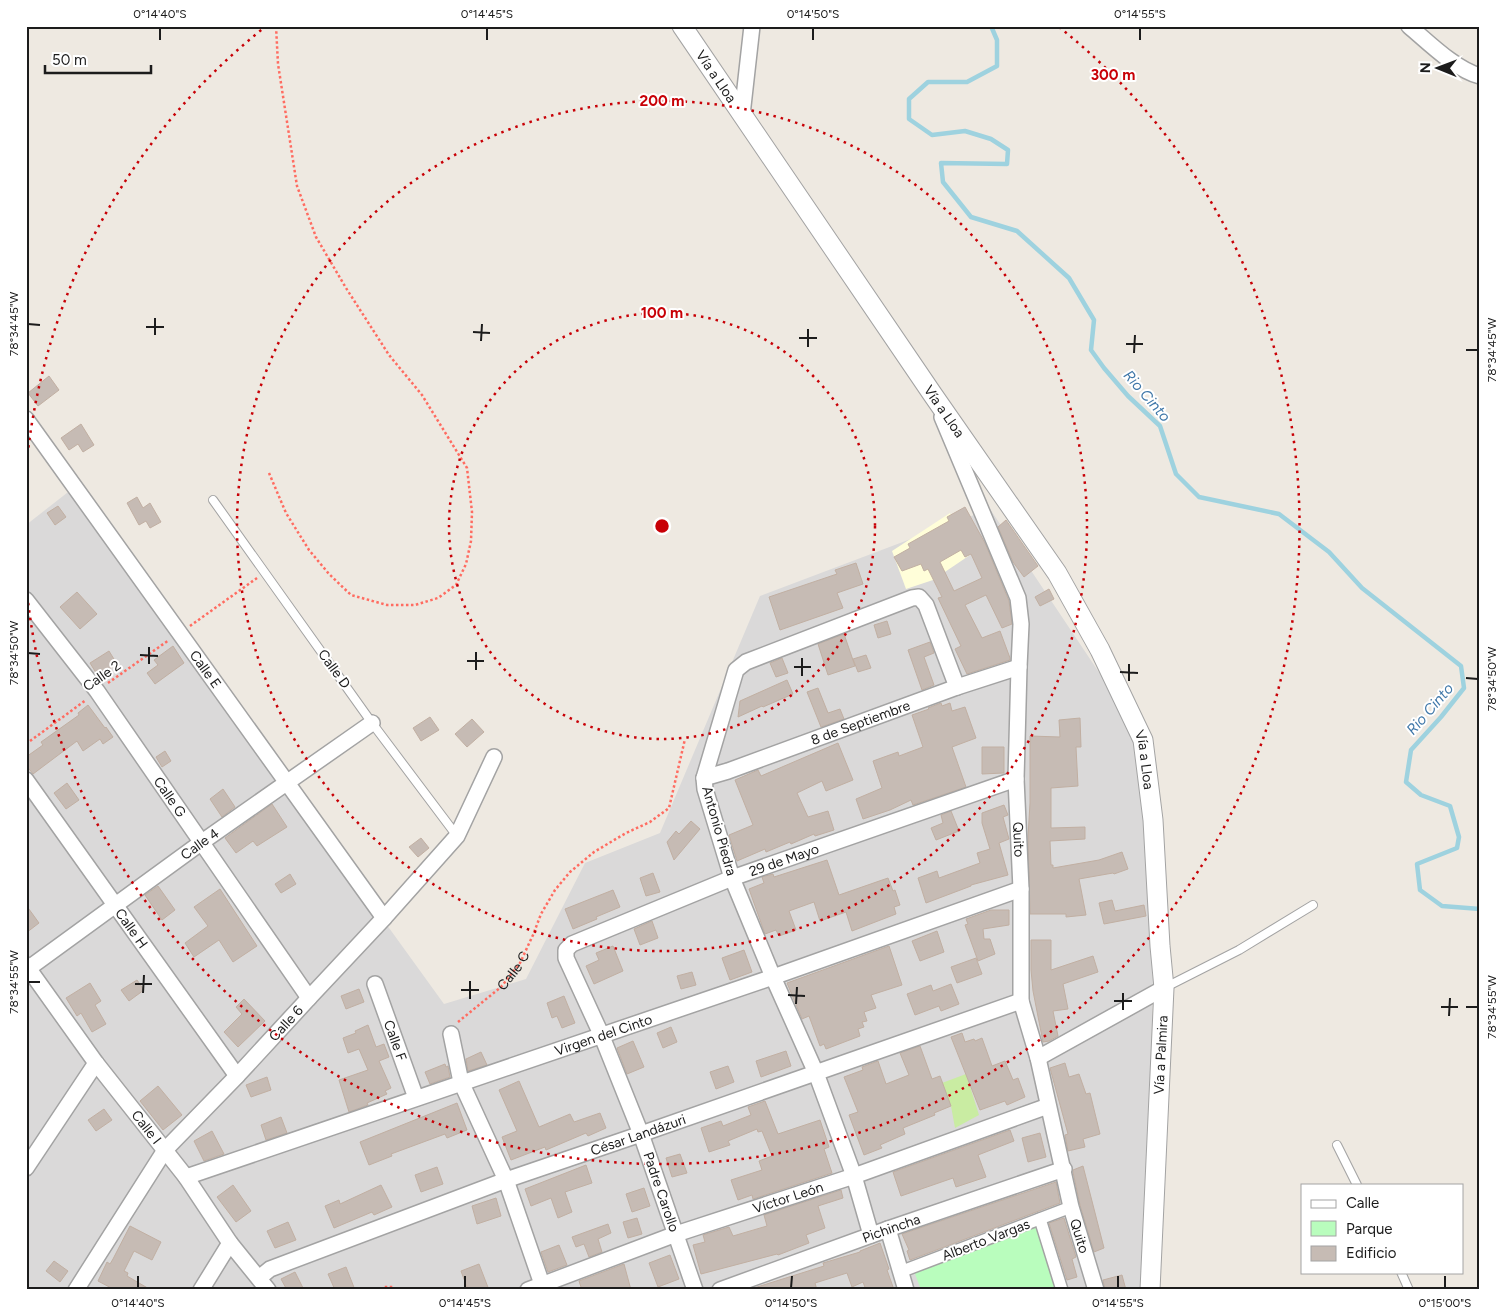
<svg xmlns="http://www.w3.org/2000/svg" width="1506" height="1316" font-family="Figtree,sans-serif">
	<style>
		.residential { fill: #dad9d9 }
		.education { fill: #fffed9 }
		.grass { fill: #c9eca2 }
		.park { fill: #b9fdbd }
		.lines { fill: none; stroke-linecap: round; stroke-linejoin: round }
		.stream { stroke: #9ed2df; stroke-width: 4.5 }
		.building { fill: #c6bbb4; stroke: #c1afa2; fill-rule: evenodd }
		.service-casing { stroke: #a3a3a3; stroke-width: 10 }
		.pedestrian-casing { stroke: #a3a3a3; stroke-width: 14 }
		.minor-casing { stroke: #a3a3a3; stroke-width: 18 }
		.tertiary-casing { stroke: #a3a3a3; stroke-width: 21 }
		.path { stroke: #ff6c61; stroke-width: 2.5; stroke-dasharray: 2.5 2.5; stroke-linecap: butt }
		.service { stroke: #fff; stroke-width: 8 }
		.pedestrian { stroke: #fff; stroke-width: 11 }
		.minor { stroke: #fff; stroke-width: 15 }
		.tertiary { stroke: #fff; stroke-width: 19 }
		.ticks { fill: none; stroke: #1c1c1c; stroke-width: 2 }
		.ring { fill: none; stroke: #c80006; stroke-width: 2.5; stroke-dasharray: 2.5 5 }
		.labels { text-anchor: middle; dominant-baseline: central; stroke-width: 4; stroke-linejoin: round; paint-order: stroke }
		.street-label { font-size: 14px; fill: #1c1c1c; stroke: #fff }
		.water-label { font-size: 15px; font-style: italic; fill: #4078a9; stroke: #fff }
		.centre { fill: #c80006; stroke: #fff; stroke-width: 2.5 }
		.ring-label { font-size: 15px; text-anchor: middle; font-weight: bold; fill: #c80006; stroke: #fff; stroke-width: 4; stroke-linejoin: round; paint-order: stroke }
		.neatline { fill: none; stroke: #1c1c1c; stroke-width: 2 }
		.ticks-label { font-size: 12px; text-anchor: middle; fill: #1c1c1c }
	</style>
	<rect width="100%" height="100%" fill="#eee9e1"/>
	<path class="residential" d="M72 489 444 1004 526 979 585 863 660 833 760 596 990 509 1126 713 1142 759 1153 980 1146 1290H26V525Z"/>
	<path class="education" d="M950 513 970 555 933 580 906 589 892 551Z"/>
	<path class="grass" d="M966 1074 979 1115 955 1128 951 1106 942 1083Z"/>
	<path class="park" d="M1038 1222 1057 1290H921L914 1271Z"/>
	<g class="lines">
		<path class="stream" d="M991 26 997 40V66L967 82H928L909 99V119L932 135 965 131 991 139 1008 150 1007 164 941 163 943 182 971 217 1017 231 1069 278 1094 320 1091 350 1104 368 1128 396 1160 426 1176 474 1199 497 1279 514 1329 552 1362 588 1461 666 1464 688 1441 717 1411 750 1406 782 1421 795 1450 806 1459 837 1457 848 1417 864 1420 890 1442 906 1480 909"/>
	</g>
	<g class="building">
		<path d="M49 376 59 390 38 406 28 393Z"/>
		<path d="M81 424 94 445 83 452 78 444 69 450 61 438Z"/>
		<path d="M137 497 143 508 150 503 161 522 150 528 146 521 139 525 127 503Z"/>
		<path d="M58 506 66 517 55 525 47 513Z"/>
		<path d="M965 507 985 543 1009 601 1012 624 1002 628 986 595 965 605 982 638 1000 631 1010 658V660L967 674 955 649 961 646 938 598 942 597 928 569 924 571 921 564 902 571 894 557 910 548 908 544 949 521 947 517ZM961 550 965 557 971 554 982 578 954 591 940 562Z"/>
		<path d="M1006 520 1038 566 1024 577 1013 562 998 527Z"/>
		<path d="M856 563 863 584 837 593 843 608 780 630 769 597 837 574 835 570Z"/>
		<path d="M1049 589 1054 599 1040 606 1035 597Z"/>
		<path d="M77 592 97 614 80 629 60 607Z"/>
		<path d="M887 621 891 634 878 638 874 625Z"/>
		<path d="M844 634 855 666 828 675 818 644Z"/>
		<path d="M930 642 934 653 924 657 934 685 922 690 908 650Z"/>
		<path d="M173 646 184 663 155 684 147 673 158 665 154 660Z"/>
		<path d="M109 651 117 664 98 676 90 663Z"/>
		<path d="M866 655 871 668 858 672 853 659Z"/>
		<path d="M782 658 788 673 776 677 770 663Z"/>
		<path d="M787 680 793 694 763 707 762 706 738 717 740 701Z"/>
		<path d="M818 688 828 713 840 709 844 719 821 727 807 692Z"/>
		<path d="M941 703 942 706 950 703 952 711 965 707 976 738 952 747 966 787 913 805 911 800 890 810 863 819 856 799 882 788 873 761 898 752 899 756 923 747 912 715 929 709 928 708Z"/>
		<path d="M88 705 105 728 106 727 113 737 103 744 100 739 83 751 77 741 33 774 26 765V757L43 745 41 742 79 715 78 713Z"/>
		<path d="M430 717 439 730 421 741 413 728Z"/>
		<path d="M1080 718 1081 747H1076L1078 786 1051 788V828L1085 827V839L1050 841 1051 865H1053V868L1099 860 1122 852 1128 869 1114 874 1113 873 1079 879 1086 915 1066 917V914H1030L1028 837 1030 803V736L1060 737 1059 720Z"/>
		<path d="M472 719 484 732 467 747 455 734Z"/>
		<path d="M838 743 853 780 826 791 822 781 797 793 808 817 828 811 834 830 815 836 814 834 791 844 790 842 766 852 765 849 737 861 729 835 753 825 735 780 758 770 761 776Z"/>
		<path d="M982 747H1004V773L982 774Z"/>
		<path d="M165 751 171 761 162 767 156 757Z"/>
		<path d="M67 783 79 800 66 809 54 793Z"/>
		<path d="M223 789 235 807 222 817 210 799Z"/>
		<path d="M272 804 287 827 257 846 253 841 236 853 225 838Z"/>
		<path d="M1004 805 1008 815 1003 817 1009 839 999 843 1008 875 971 885V886L926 903 918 878 937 871 939 878 980 863 977 853 990 849 982 823V813Z"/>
		<path d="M951 811 959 831 936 840 931 828 943 823 941 815Z"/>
		<path d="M691 821 700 829 674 860 667 842 676 831 679 834Z"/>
		<path d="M421 838 429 848 418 857 409 847Z"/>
		<path d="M827 860 839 895 888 878 893 891 895 890 900 905 894 907 896 914 852 931 846 912 820 921 814 902 789 911 796 930 779 936 776 930 765 934 749 889 764 883 762 877 773 874 774 877Z"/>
		<path d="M653 873 660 892 646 896 640 878Z"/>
		<path d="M290 874 296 884 281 893 275 884Z"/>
		<path d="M158 886 175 910 162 920 145 895Z"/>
		<path d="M220 889 257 946 233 962 219 940 194 957 185 943 208 926 194 907Z"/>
		<path d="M613 890 620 907 596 917 597 919 573 929 565 909Z"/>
		<path d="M1112 900 1115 911 1144 905 1146 916 1104 924 1099 903Z"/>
		<path d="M26 905 39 923 26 933Z"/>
		<path d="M991 910H1009V925L983 929 984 939H990L995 954 978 961 965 925 968 924 966 919Z"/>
		<path d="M652 921 658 938 640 945 634 929Z"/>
		<path d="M937 931 944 952 920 961 912 941Z"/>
		<path d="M1031 940H1051V970L1093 956 1098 972 1063 984 1068 1009 1053 1011 1058 1036 1049 1041 1043 1042 1033 991 1031 970Z"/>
		<path d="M613 946 623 971 594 984 586 966 599 960 596 953Z"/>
		<path d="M889 946 902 985 871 995 876 1008 864 1012 867 1021 862 1022 864 1027 858 1029 860 1036 826 1049 824 1044 820 1046 809 1016 802 1019 787 983Z"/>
		<path d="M744 950 752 972 730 980 722 958Z"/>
		<path d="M976 958 982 974 957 983 951 967Z"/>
		<path d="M692 972 696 985 681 989 677 976Z"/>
		<path d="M137 980 144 990 129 1001 121 990Z"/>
		<path d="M90 983 101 1001 95 1005 106 1024 92 1032 81 1013 77 1016 66 998Z"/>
		<path d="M951 984 959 1004 941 1011 939 1006 915 1015 907 994 931 985 933 991Z"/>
		<path d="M359 989 364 1002 346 1009 341 996Z"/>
		<path d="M564 996 575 1023 562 1028 557 1016 552 1018 547 1003Z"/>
		<path d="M244 999 265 1021 238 1047 224 1032 242 1014 236 1007Z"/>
		<path d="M368 1025 376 1047 384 1044 389 1057 379 1061 391 1088 385 1091 387 1094 367 1103 368 1105 349 1112 339 1080 368 1070 359 1049 348 1053 343 1038 356 1033 355 1031Z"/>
		<path d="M671 1027 677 1042 663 1048 657 1033Z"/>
		<path d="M962 1033 965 1042 974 1039 975 1041 982 1038 992 1066 1005 1061 1013 1080 1018 1078 1025 1097 1007 1105 1005 1101 980 1110 951 1037Z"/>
		<path d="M633 1041 644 1067 627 1074 617 1048Z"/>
		<path d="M920 1046 932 1079 940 1076 951 1106 934 1113 935 1115 903 1128 905 1134 880 1145 882 1148 864 1155 849 1115 858 1112 844 1077 863 1070 862 1067 878 1061 886 1084 909 1075 900 1053Z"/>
		<path d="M786 1051 791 1066 761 1077 756 1061Z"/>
		<path d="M481 1052 487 1065 468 1071 466 1059Z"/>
		<path d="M1065 1063 1069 1077 1079 1074 1086 1094 1090 1093 1100 1134 1083 1139 1085 1147 1068 1151 1065 1135 1068 1134 1050 1068Z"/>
		<path d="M445 1064 446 1067 448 1066 450 1077 430 1084 425 1072Z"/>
		<path d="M728 1066 734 1082 716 1089 710 1072Z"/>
		<path d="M267 1077 271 1090 251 1097 246 1085Z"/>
		<path d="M519 1081 539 1127 570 1114 574 1122 600 1113 606 1128 588 1136 586 1133 546 1150 545 1147 511 1160 502 1137 517 1131 499 1090Z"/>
		<path d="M158 1086 182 1115 163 1130 140 1101Z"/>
		<path d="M765 1101 778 1134 820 1120 829 1147 824 1149 832 1173 753 1199 752 1195 738 1200 731 1180 762 1170 759 1161 772 1156 762 1131 758 1132 757 1129 728 1141 730 1145 709 1152 701 1128 721 1121 723 1126 751 1115 748 1107Z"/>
		<path d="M457 1103 467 1130 447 1138 445 1134 391 1154 392 1156 369 1165 360 1142Z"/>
		<path d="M104 1109 112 1120 96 1131 88 1120Z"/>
		<path d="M281 1117 287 1133 266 1140 261 1125Z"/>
		<path d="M1010 1130 1014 1141 978 1155 986 1177 956 1187 953 1178 901 1196 893 1172Z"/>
		<path d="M212 1131 224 1154 204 1161 194 1141Z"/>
		<path d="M1040 1133 1046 1157 1028 1162 1022 1138Z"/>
		<path d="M680 1154 687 1173 672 1177 666 1158Z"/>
		<path d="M586 1165 592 1183 565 1192 572 1212 558 1218 551 1198 531 1206 525 1189Z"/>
		<path d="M1083 1166 1104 1248 1094 1252 1080 1205 1073 1172V1170Z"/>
		<path d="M437 1167 443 1184 421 1192 415 1175Z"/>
		<path d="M1056 1182 1060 1203 910 1260 907 1251 909 1250 902 1234Z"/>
		<path d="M233 1185 251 1211 236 1222 217 1197Z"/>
		<path d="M381 1185 392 1207 374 1215 372 1212 334 1228 325 1206 339 1200 340 1204Z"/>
		<path d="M644 1188 650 1206 632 1212 626 1194Z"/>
		<path d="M841 1190 843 1198 818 1206 825 1228 806 1235 809 1243 778 1255 777 1254 701 1274 693 1245 705 1242 703 1235 729 1227 733 1236 767 1226 764 1215Z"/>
		<path d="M496 1198 501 1216 477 1224 472 1206Z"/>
		<path d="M637 1218 642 1234 628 1238 623 1222Z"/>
		<path d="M1064 1218 1076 1257 1072 1259 1077 1277 1067 1280 1049 1223Z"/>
		<path d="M288 1222 296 1240 275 1248 267 1231Z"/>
		<path d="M608 1224 611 1233 598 1239 602 1252 589 1257 584 1244 576 1247 572 1237Z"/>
		<path d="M130 1226 161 1242 152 1260 134 1251 124 1271 128 1273 127 1276 151 1290H115L98 1281 107 1262 110 1264 113 1259Z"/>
		<path d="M880 1243 889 1269 887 1270 893 1287 885 1290H866L863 1282 852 1287 847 1273 815 1283 817 1290H755L754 1288 824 1266 823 1263 860 1252V1251Z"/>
		<path d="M559 1245 567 1265 548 1272 541 1252Z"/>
		<path d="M670 1255 679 1279 658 1287 649 1263Z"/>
		<path d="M54 1261 68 1271 60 1282 46 1271Z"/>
		<path d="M479 1264 489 1290H468L461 1271Z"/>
		<path d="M624 1264 631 1290H582L579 1281Z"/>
		<path d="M346 1267 355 1290H335L328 1274Z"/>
		<path d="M295 1272 304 1290H287L281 1279Z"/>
		<path d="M1122 1275 1126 1290H1105L1103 1280Z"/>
	</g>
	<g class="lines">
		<defs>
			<g id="service">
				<path d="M213 500 372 723 457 836"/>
				<path d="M1164 988 1239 950 1313 905"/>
				<path d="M1337 1145 1357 1185"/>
				<path d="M1401 1272 1409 1290"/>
			</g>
			<g id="pedestrian">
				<path d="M1040 1219 1062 1290"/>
				<path d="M900 1272 1071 1207"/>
			</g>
			<g id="minor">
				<path d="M1409 26C1428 42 1456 70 1480 76"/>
				<path d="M742 115 752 26"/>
				<path id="s2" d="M942 417 1018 598 1021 624 1019 667 1016 779 1021 889V1001L1038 1058 1071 1207 1096 1290"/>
				<path id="s3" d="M26 419 384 918"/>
				<path id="s4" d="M26 600 97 691 309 998"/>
				<path id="s5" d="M704 778 728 771 957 687 1019 667"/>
				<path id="s6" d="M26 780 237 1076"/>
				<path id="s7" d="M26 965 96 1063 186 1177 230 1243 268 1290"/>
				<path id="s8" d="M29 968 202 842 372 723"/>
				<path id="s9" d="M375 984 416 1098"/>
				<path d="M451 1034 461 1082 506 1180 544 1290"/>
				<path d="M1038 1058 1164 988"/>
				<path d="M26 1168 96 1063"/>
				<path id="s10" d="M186 1177 773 977 1021 889"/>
				<path d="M888 1229 906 1290"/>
				<path d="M871 1235 854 1176 816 1073 773 977 732 878 705 789 704 778 736 670 746 662 912 598 919 597 926 605 957 687"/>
				<path id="s11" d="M259 1278 270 1269 506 1180 641 1134 1021 1001"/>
				<path id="s12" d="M76 1290 165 1150 237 1076 309 998 384 918 457 836 494 757"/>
				<path d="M201 1290 230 1243"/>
				<path id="s13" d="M528 1290 676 1234 854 1176 1048 1106"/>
				<path id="s14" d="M695 1290 641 1134 601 1034 566 958V950L572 944 732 878 1016 779"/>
				<path id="s15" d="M720 1290 888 1229 1064 1169"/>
			</g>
			<g id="tertiary">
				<path id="s16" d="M682 26 933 395 1057 573 1100 650 1143 740 1153 820 1160 946 1164 988 1150 1290"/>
			</g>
		</defs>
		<use href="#service" class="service-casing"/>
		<use href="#pedestrian" class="pedestrian-casing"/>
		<use href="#minor" class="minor-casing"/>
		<use href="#tertiary" class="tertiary-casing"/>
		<g class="path">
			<path d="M269 473 286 513 309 550 329 574 351 595 387 605H415L438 598 456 585 466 564 471 541 472 512 467 468 422 395 389 355 346 288 316 237 297 186 278 64 276 26"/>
			<path d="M190 626 257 578"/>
			<path d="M108 683 169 640"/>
			<path d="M26 744 86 700"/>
			<path id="s1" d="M458 1022 501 987 520 963 533 935 541 914 555 890 570 872 594 852 626 833 650 822 669 808 685 739"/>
			<path d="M381 1290 384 1287H394L396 1290"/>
		</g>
		<use href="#service" class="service"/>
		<use href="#pedestrian" class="pedestrian"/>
		<use href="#minor" class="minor"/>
		<use href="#tertiary" class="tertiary"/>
	</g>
	<path class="ticks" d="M160 40V28M487 40V28M813 40V28M1140 40V28M28 324 40 325M146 327H164M473 332 490 333M155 335V318M799 338H817M481 341 482 324M1126 344H1143M808 347V329M1466 350H1478M1134 353 1135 335M28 653 40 654M140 655 158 656M467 661H484M149 664V647M794 667H811M476 670V652M1120 672 1138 673M802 676V658M1466 678 1478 679M1129 681V664M28 982H40M135 984H152M461 990H479M143 993 144 975M788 995 805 996M470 999V981M1114 1001H1132M796 1004 797 987M1441 1007H1458M1466 1007H1478M1123 1010V993M1449 1016 1450 998M138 1288V1276M465 1288V1276M791 1288 792 1276M1118 1288V1276M1445 1288V1276"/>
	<g class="ring">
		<circle cx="662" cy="526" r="213"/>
		<circle cx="662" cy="526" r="425"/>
		<path d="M26 470A638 638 0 0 1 265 27M1059 27A638 638 0 1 1 26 582"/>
	</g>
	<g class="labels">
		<g class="street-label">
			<text stroke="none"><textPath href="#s16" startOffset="61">Vía a Lloa</textPath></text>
			<text stroke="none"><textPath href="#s16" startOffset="466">Vía a Lloa</textPath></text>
			<text stroke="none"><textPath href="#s3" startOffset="308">Calle E</textPath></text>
			<text transform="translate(334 669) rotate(54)">Calle D</text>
			<text transform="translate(102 676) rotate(-35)">Calle 2</text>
			<text stroke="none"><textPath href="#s5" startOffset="166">8 de Septiembre</textPath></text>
			<text stroke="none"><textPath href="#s16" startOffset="871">Vía a Lloa</textPath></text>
			<text stroke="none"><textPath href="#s4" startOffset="244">Calle G</textPath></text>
			<text transform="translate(719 831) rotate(74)">Antonio Piedra</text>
			<text stroke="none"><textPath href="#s2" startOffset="438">Quito</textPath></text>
			<text stroke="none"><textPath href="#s8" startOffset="211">Calle 4</textPath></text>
			<text stroke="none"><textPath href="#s14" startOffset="601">29 de Mayo</textPath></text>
			<text stroke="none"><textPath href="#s6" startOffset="182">Calle H</textPath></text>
			<text stroke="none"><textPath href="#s1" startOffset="76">Calle C</textPath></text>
			<text stroke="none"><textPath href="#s12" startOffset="341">Calle 6</textPath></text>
			<text stroke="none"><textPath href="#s10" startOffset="441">Virgen del Cinto</textPath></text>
			<text stroke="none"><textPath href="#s9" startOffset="60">Calle F</textPath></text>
			<text transform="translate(1161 1055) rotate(-87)">Vía a Palmira</text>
			<text stroke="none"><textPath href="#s7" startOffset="202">Calle I</textPath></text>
			<text stroke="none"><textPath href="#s11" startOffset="406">César Landázuri</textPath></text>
			<text transform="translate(661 1192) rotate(71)">Padre Carollo</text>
			<text stroke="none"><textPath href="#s13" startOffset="276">Víctor León</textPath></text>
			<text stroke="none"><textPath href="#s15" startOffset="182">Pichincha</textPath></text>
			<text stroke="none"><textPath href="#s2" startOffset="842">Quito</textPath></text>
			<text transform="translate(986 1240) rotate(-21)">Alberto Vargas</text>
		</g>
		<g class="water-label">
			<text transform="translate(1147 396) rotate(49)">Rio Cinto</text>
			<text transform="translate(1430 709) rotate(-49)">Rio Cinto</text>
		</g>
	</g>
	<circle cx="662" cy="526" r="8" class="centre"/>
	<g class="ring-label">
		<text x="1113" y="80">300 m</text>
		<text x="662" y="106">200 m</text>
		<text x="662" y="318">100 m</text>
	</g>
	<rect width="1506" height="1316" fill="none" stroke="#ffffff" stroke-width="55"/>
	<rect x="1301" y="1184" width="162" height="90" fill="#ffffff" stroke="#a4a4a4"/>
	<rect x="1311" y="1200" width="25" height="8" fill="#ffffff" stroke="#a4a4a4"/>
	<text x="1346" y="1208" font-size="15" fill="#1c1c1c">Calle</text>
	<rect x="1311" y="1221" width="25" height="15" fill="#b9fdbd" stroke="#a4a4a4"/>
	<text x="1346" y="1234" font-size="15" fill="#1c1c1c">Parque</text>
	<rect x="1311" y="1246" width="25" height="15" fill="#c6bbb4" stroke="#a4a4a4"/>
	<text x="1346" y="1258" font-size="15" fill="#1c1c1c">Edificio</text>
	<g transform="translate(1438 68) rotate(271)" stroke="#ffffff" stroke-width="4" paint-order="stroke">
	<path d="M0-4L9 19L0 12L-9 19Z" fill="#1c1c1c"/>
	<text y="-8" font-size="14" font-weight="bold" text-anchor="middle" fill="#1c1c1c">N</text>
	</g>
	<path d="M45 65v8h106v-8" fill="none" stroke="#1c1c1c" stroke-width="2.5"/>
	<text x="52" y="65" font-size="15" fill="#1c1c1c" stroke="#ffffff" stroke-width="4" paint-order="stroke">50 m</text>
	<rect x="28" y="28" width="1450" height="1260" class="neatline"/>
	<g class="ticks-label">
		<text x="160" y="18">0°14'40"S</text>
		<text x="487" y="18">0°14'45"S</text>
		<text x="813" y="18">0°14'50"S</text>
		<text x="1140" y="18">0°14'55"S</text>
		<text transform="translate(14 324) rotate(-90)" y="4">78°34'45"W</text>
		<text transform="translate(1492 350) rotate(-90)" y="4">78°34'45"W</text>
		<text transform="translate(14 653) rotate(-90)" y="4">78°34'50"W</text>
		<text transform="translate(1492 679) rotate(-90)" y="4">78°34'50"W</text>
		<text transform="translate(14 982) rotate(-90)" y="4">78°34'55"W</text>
		<text transform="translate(1492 1007) rotate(-90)" y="4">78°34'55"W</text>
		<text x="138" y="1307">0°14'40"S</text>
		<text x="465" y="1307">0°14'45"S</text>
		<text x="791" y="1307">0°14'50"S</text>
		<text x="1118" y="1307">0°14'55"S</text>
		<text x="1445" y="1307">0°15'00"S</text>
	</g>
</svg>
